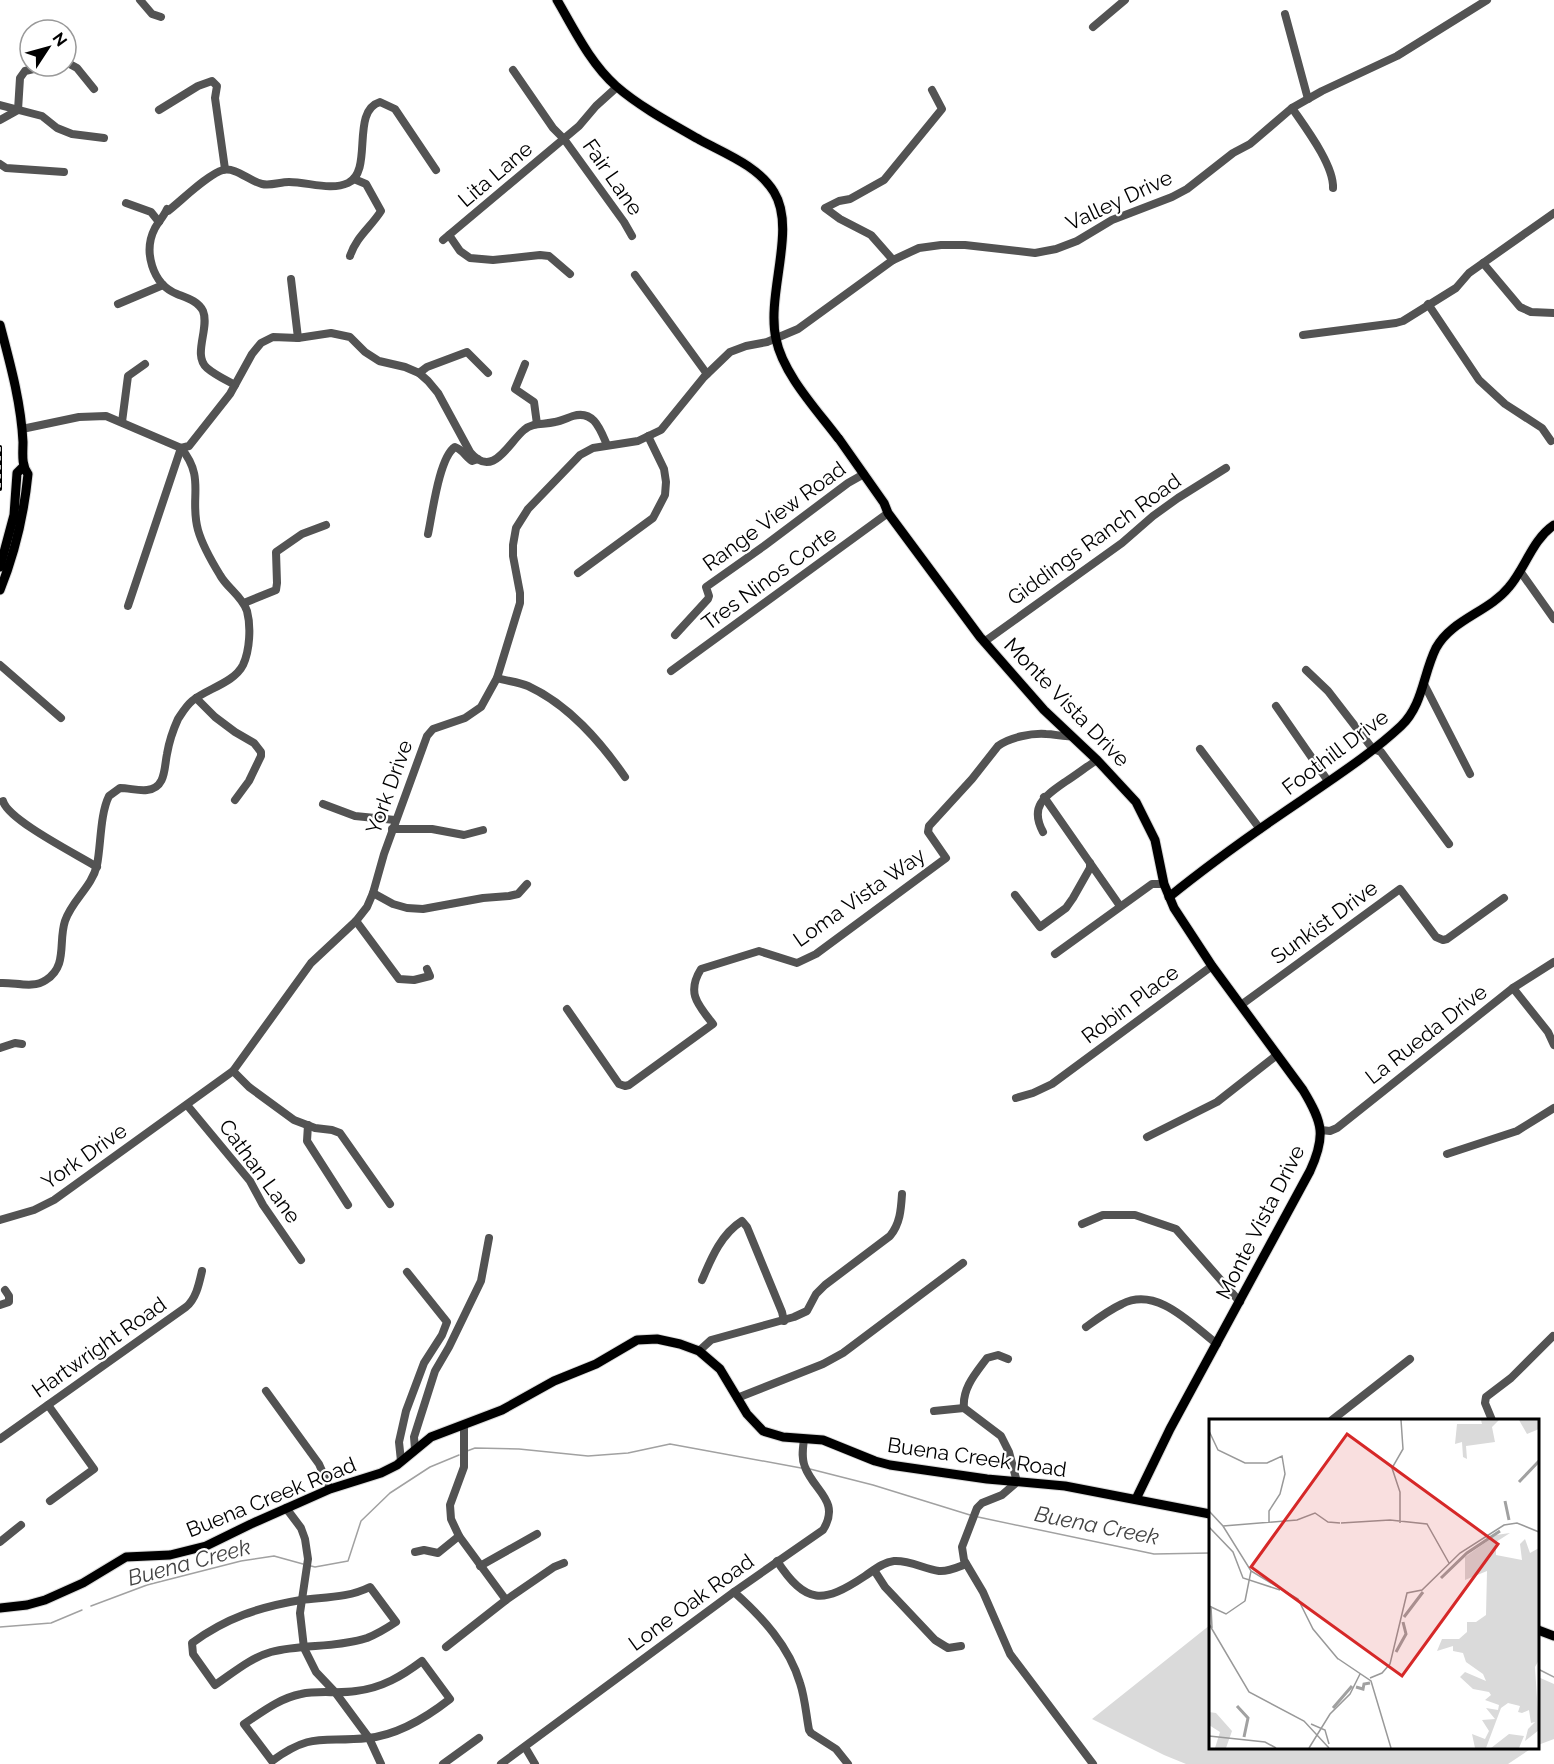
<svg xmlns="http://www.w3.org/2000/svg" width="1554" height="1764" font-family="Raleway,sans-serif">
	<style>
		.green { fill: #dadada }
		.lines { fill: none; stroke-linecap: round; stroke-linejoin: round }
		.stream { stroke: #a1a1a1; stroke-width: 1.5 }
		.major-casing { stroke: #dbdbdb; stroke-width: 11 }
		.minor { stroke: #535353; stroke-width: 8 }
		.major { stroke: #000; stroke-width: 9 }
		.rail-casing { stroke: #000; stroke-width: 4 }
		.rail { stroke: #fff; stroke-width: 1.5; stroke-dasharray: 4.5; stroke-linecap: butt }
		.labels { text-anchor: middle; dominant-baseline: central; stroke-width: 4.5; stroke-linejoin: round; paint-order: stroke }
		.street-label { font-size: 21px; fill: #000; stroke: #fff }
		.water-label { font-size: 22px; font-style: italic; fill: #424242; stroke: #fff }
		.inset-river { fill: none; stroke: #a1a1a1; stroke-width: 3 }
		.inset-road { fill: none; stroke: #999; stroke-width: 1.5 }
		.view { fill: #d62828; fill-opacity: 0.15; stroke: #d62828; stroke-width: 3 }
		.inset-edge { fill: none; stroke: #000; stroke-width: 3 }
	</style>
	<rect width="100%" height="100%" fill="#fff"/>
	<g class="green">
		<path d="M1210 1625V1748H1532L1508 1764H1186L1164 1755 1092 1719Z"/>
		<path d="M1538 1677 1554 1684V1739L1538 1745Z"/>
	</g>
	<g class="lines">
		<g class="stream">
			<path d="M467 1451 475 1448 519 1449 588 1456 628 1453 670 1444 801 1468"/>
			<path d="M810 1469 873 1485 970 1515"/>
			<path d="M978 1517 1154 1554 1210 1553"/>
			<path d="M311 1566 315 1567 348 1561 361 1521 390 1493 430 1467 459 1455"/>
			<path d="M91 1606 147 1585 241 1561 274 1556 303 1564"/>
			<path d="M0 1627 51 1623 82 1610"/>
			<path d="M1538 1669 1554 1677"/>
		</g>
		<defs>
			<g id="major">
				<path d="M557 0C574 29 590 63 616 86 640 107 672 124 700 140 726 154 758 166 774 192 797 229 766 294 776 339 783 374 817 410 838 438"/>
				<path d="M0 325C10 363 21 402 23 442 23 453 21 465 28 474 24 514 15 553 0 590"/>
				<path d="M839 439 884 503 888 513 980 637 1044 710 1097 760 1136 802 1155 840 1164 884 1174 908 1212 966 1303 1090C1323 1123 1326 1136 1310 1171L1170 1429 1136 1499"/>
				<path d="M0 567 14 515 17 473 23 467"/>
				<path d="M1169 897C1211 863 1256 831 1302 800 1335 777 1371 754 1401 726 1423 705 1423 674 1436 648 1452 619 1489 612 1509 587 1526 567 1532 540 1554 525"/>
				<path d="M0 1608 27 1605 45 1600 83 1583 126 1557 170 1555 206 1546 251 1524 330 1489 381 1473 397 1465 431 1437 502 1410 554 1381 596 1364 637 1340 657 1339 680 1344 699 1351 720 1369 747 1414 763 1431 783 1437 823 1440 875 1461 890 1465 987 1479 1065 1486 1210 1514"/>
				<path d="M1538 1630 1554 1636"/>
			</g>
		</defs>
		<use href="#major" class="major-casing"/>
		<g class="minor">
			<path d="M140 0 152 14 161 17"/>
			<path d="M1285 14 1308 99"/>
			<path d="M1093 27 1125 0"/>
			<path d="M66 62 77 68 94 89"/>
			<path d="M513 70 553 128 564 139 624 222 632 236"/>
			<path d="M0 105 42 116 57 128 72 134 104 138"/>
			<path d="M1292 108C1305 127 1334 165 1333 188"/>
			<path d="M159 110 198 86 212 81 217 86 215 98 225 169"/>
			<path d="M0 120 18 110 20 78 25 71 46 66"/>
			<path d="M0 164 6 168 64 172"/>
			<path d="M126 203 151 212 159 222"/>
			<path d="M449 235 460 251 470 258 493 260 540 255 549 256 570 274"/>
			<path d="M443 240 579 126 596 106 617 87"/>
			<path d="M350 256C356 237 371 227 381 211L366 184 354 179"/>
			<path d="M893 260 871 235 840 219 825 208 839 201 850 199 884 180 942 109 932 90"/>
			<path d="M1483 263 1520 307 1531 312 1554 313"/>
			<path d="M635 275 707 374"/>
			<path d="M291 279 298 338"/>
			<path d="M118 304 163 285"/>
			<path d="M1428 304 1479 380 1505 404 1542 428 1551 441"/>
			<path d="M1303 335 1396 323 1403 321 1456 288 1469 273 1554 213"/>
			<path d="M525 364 515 389 534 402 537 424"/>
			<path d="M419 373 427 367 467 352 488 373"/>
			<path d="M235 385C226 380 215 375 207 368 192 355 210 328 203 311 198 301 187 298 177 294 152 284 143 251 155 228 159 221 164 216 167 209L168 211C181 201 208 174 223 170 236 167 249 181 262 184 271 186 280 182 289 182 308 182 331 191 348 183 374 171 350 111 380 102L395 109 436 170"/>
			<path d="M122 422 128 376 145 364"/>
			<path d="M428 534C432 516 439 457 455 447 462 449 466 457 472 461L478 459"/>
			<path d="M1520 571 1554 619"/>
			<path d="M578 573 653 518 665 495 666 482 664 469 648 436"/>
			<path d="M244 603 276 590 277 583 276 552 302 534 326 525"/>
			<path d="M128 606 181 448 189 446 230 394 252 354 261 343 273 337 298 338 331 333 350 337 365 352 379 361 405 367 419 373 428 381 438 393 470 452C493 480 509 442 524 430 533 422 543 425 555 422 561 421 567 418 573 416 594 410 600 429 607 445"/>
			<path d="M675 635 708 599 709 596 706 587 764 546 848 483 864 474"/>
			<path d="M984 642 1122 543 1153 516 1178 498 1226 468"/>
			<path d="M0 665 61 718"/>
			<path d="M1306 670 1328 691 1372 748 1381 752 1449 844"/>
			<path d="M671 671 888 513"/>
			<path d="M497 678C507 681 519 682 528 686 569 705 600 741 625 777"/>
			<path d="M1424 684 1470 774"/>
			<path d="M196 698 215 717 235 732 254 743 261 752V756L249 781 235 800"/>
			<path d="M1276 706 1328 781"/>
			<path d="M1200 749 1260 829"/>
			<path d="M1044 797 1120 906"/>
			<path d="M3 801C8 820 78 855 97 867"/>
			<path d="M323 804 355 816 395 820"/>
			<path d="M392 829H432L464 835 483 830"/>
			<path d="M1043 832C1029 806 1045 796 1065 782 1076 775 1086 767 1097 760"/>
			<path d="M373 893 393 904 407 908 423 909 483 898 509 896 518 894 527 884"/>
			<path d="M1015 895 1040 927 1066 908 1073 898 1090 868V863"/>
			<path d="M356 921 399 979 414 980 430 976 427 969"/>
			<path d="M1055 954 1152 884H1164"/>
			<path d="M0 983C15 982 33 989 46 980 68 966 58 942 65 921 72 900 92 887 97 865 101 845 100 814 109 796L120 788C129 788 138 791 147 790 166 788 164 768 167 754 169 742 173 730 178 719 182 713 186 706 192 701 206 689 234 683 243 665 250 650 251 626 247 611 242 596 227 588 220 575 212 562 202 544 198 530 189 498 206 478 181 448L106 416 79 417 22 429"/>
			<path d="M1513 988 1548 1032 1554 1045"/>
			<path d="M1241 1005 1400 889 1436 937 1443 940 1447 939 1504 898"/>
			<path d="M567 1009 619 1084 625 1086 629 1085 713 1024C698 1005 686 993 701 969L759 951 797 963 816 954 946 858 928 832 929 826 972 779 998 746C1010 737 1032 733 1046 734 1055 734 1062 737 1071 736"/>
			<path d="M0 1048 15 1043 22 1044"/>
			<path d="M233 1071 249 1087 294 1120 315 1128 332 1130 340 1133 390 1204"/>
			<path d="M1016 1098 1033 1093 1052 1084 1212 966"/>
			<path d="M187 1105 250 1181 263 1205 301 1260"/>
			<path d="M308 1125 307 1141 348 1205"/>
			<path d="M1321 1130 1330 1131 1337 1128 1513 988 1554 962"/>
			<path d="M1147 1137 1217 1102 1277 1055"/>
			<path d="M1447 1154 1517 1131 1554 1108"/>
			<path d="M0 1220 34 1210 54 1200 233 1071 311 963 356 921 367 907 373 893 384 854 427 736 433 729 465 718 481 707 497 678 520 603V593L513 556V545L516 528 528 509 580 455 593 448 638 441 661 430 704 377 730 352 746 346 767 342 798 329 893 260 919 248 941 245H965L1035 253 1056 249 1077 241 1112 220 1172 197 1187 189 1233 153 1250 144 1292 108 1322 91 1397 56 1487 0"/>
			<path d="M1082 1224 1103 1215H1135L1176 1229 1240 1302"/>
			<path d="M702 1280C711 1259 721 1234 742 1221L747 1227 782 1312 784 1321"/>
			<path d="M0 1305 9 1302V1296L5 1290"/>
			<path d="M1086 1327C1097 1319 1109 1310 1122 1304 1157 1286 1191 1324 1217 1344"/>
			<path d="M699 1351 711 1340 794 1317 807 1311 816 1294 825 1285 890 1236C900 1224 901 1210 902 1194"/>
			<path d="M1008 1359 998 1355 987 1358C976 1373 962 1388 964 1408L1001 1436 1009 1452 1017 1482 1002 1495 982 1503 977 1508 962 1547 964 1560 983 1592 1010 1654 1093 1764"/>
			<path d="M266 1391 319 1464 330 1489"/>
			<path d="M737 1398 823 1364 843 1353 963 1263"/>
			<path d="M48 1405 94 1469 50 1501"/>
			<path d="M934 1411 964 1408"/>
			<path d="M1332 1420 1410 1359"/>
			<path d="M1492 1420 1485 1403 1486 1397 1511 1378 1553 1336"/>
			<path d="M464 1425V1467L450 1505 451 1519 459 1536 506 1600"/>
			<path d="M0 1439 186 1307C196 1299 199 1284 202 1271"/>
			<path d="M415 1449 414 1437 435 1371 449 1347 481 1281 489 1238"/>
			<path d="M401 1461 399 1442 406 1411 424 1363 442 1335 447 1322 407 1272"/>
			<path d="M286 1508 301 1528 305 1539 308 1559 300 1613 304 1648 316 1672 335 1692 369 1738 381 1764"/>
			<path d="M0 1542 21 1525"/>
			<path d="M415 1552 424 1550 438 1553 459 1536"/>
			<path d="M777 1561C806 1605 823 1604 865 1576 874 1570 883 1562 894 1561 910 1560 924 1569 939 1571 948 1572 958 1567 966 1564"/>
			<path d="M480 1566 537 1534"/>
			<path d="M874 1570 885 1587 935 1640 948 1648 961 1646"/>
			<path d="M370 1587 396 1622C387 1628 377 1634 367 1638 336 1648 302 1644 271 1652 250 1658 233 1673 215 1685L193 1654 192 1643C226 1618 259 1607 301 1600 325 1597 348 1598 370 1587Z"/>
			<path d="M734 1592C762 1617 789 1646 800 1683 805 1698 806 1714 809 1730L811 1733 836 1749 848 1764"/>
			<path d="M446 1647 506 1600 554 1567 564 1563"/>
			<path d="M422 1661 450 1699C427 1717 398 1735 368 1738 323 1743 313 1731 272 1761L244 1724C262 1712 280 1698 301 1694 319 1690 338 1694 356 1691 382 1688 402 1676 422 1661Z"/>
			<path d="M525 1747 535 1764"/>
			<path d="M443 1764 479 1738"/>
			<path d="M501 1764 734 1592 823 1530C841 1501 814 1491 805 1467 801 1458 803 1448 804 1439"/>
		</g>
		<use href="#major" class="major"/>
		<defs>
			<path id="rail" d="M0 447V489"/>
		</defs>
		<use href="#rail" class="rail-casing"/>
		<use href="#rail" class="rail"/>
	</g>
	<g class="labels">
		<g class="street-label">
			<text transform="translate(495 174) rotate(-40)">Lita Lane</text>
			<text transform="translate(613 177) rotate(55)">Fair Lane</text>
			<text transform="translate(1119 200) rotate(-25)">Valley Drive</text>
			<text transform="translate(774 516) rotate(-36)">Range View Road</text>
			<text transform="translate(1094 539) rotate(-36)">Giddings Ranch Road</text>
			<text transform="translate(769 578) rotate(-36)">Tres Ninos Corte</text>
			<text transform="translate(1067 702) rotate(46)">Monte Vista Drive</text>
			<text transform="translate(1335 752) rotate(-37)">Foothill Drive</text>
			<text transform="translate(389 787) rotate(-70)">York Drive</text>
			<text transform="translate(859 897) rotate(-35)">Loma Vista Way</text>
			<text transform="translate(1324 922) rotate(-36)">Sunkist Drive</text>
			<text transform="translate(1130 1004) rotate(-37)">Robin Place</text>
			<text transform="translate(1426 1034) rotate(-38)">La Rueda Drive</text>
			<text transform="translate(84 1156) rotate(-35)">York Drive</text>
			<text transform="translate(260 1171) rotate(54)">Cathan Lane</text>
			<text transform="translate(1260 1222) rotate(-63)">Monte Vista Drive</text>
			<text transform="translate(99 1347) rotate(-35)">Hartwright Road</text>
			<text transform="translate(977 1457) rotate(8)">Buena Creek Road</text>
			<text transform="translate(271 1497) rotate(-22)">Buena Creek Road</text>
			<text transform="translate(691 1602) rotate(-36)">Lone Oak Road</text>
		</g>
		<g class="water-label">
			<text transform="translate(1097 1525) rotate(11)">Buena Creek</text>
			<text transform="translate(189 1562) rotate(-15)">Buena Creek</text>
		</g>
	</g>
	<g transform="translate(1209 1419)">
		<rect width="330" height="330" fill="#fff"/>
		<path d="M272 1H290L283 8 286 23 257 27 258 40 254 38 253 23 246 25 248 5H273ZM310 1H330V10L318 15ZM301 114 287 123V136L313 141 311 125 316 120 321 134 330 129V241L326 248 330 311 316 322 319 310 326 303 322 304 320 291 313 294 309 293 311 287 299 284 292 289 277 329H266L263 315 276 320 280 312 273 301 286 300 277 289 289 291 290 286 276 281 282 276 280 273 264 270 251 258 256 253 277 262 274 255 257 243 254 234 244 232V227L228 232 233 220H250L258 213V203H267L277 196 278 152 256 161V138L287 116ZM0 293 7 294 23 312 17 329H6L11 313 0 306ZM300 315 315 317 310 329H282Z" fill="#dadada"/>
		<path class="inset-river" d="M310 63 330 42M296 82 300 101M232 159 258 134 291 112M195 198 214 173M187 233 197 215 194 203M147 268 154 270 155 265 161 264M28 287 39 299 35 318M124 289 143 267"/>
		<path class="inset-road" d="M0 12 9 31 36 44H58L73 37 76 55 71 75 60 92V104M0 92 14 107 42 152 89 180 104 210 129 240M132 104 181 101 218 105 240 144M191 104V73L183 49 194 30 192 1M14 107 88 101 106 94 119 103 131 104M0 108 24 133 34 159 71 171M36 182 42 152M0 187 17 195 36 182M2 187 3 209M0 205 40 273 95 302 120 329M128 239 162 262 182 329M161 259 173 254 181 245 198 174 213 171 251 134 295 106 308 104 330 113M102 305 116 311 120 325M0 317 56 323 67 329M100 329 121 295 141 275 151 255"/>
		<path class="view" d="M138 15 289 125 193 257 42 148Z"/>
		<rect width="330" height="330" class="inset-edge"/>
	</g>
	<g transform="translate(48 48) rotate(54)"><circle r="28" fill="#ffffff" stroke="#999999" stroke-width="1.5"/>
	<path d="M0-4.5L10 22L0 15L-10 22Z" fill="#000000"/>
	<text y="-9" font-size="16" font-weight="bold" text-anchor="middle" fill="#000000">N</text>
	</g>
</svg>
